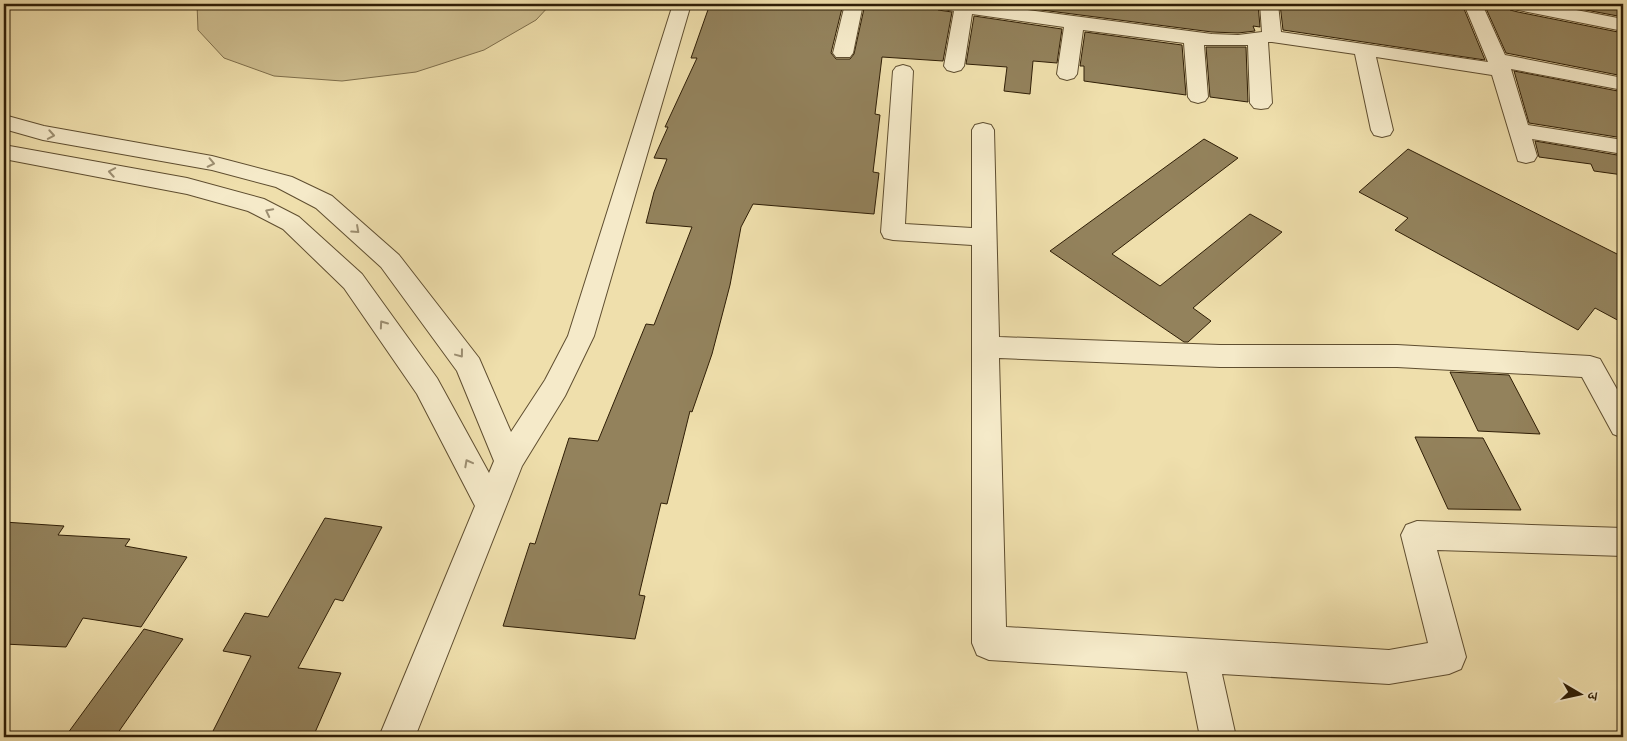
<svg xmlns="http://www.w3.org/2000/svg" width="1627" height="741" font-family="'Libre Bodoni','Noto Serif Devanagari',serif">
	<style>
		.green { fill: #cebe90; stroke: #7e6e4b }
		.building { fill: #93825c; stroke: #2f1e06 }
		.lines { fill: none; stroke-linecap: round; stroke-linejoin: round }
		.minor-casing { stroke: #5f4e30; stroke-width: 2 }
		.minor { fill: #f5eac9; fill-rule: evenodd }
		.oneway { stroke: #9c8e71 }
	</style>
	<rect width="100%" height="100%" fill="#efdfac"/>
	<filter id="stains"><feTurbulence type="fractalNoise" baseFrequency=".004" numOctaves="4"/><feColorMatrix values="0 0 0 0 .2 0 0 0 0 .09 0 0 0 0 .02 0 0 0 .5 -.17"/></filter>
	<radialGradient id="worn" r=".72"><stop offset=".6" stop-color="#630" stop-opacity="0"/><stop offset="1" stop-color="#630" stop-opacity=".3"/></radialGradient>
	<path class="green" d="M197 4H551L536 20 484 50 416 72 342 81 274 76 224 58 198 30Z"/>
	<g class="building">
		<path d="M710 4H843L831 53 836 59H850L854 54 865 4 935 6 938 10 952 12 943 61 882 57 875 114 880 115 873 172 879 173 874 214 753 204 741 227 730 285 712 354 692 412 690 411 667 504 661 503 639 595 645 596 635 639 503 626 530 543 535 544 569 438 598 441 646 324 654 325 692 227 646 223 654 192 667 159 654 158 668 127H665L697 58H691Z"/>
		<path d="M995 4H1258L1260 27 1253 26 1255 31 1238 33 1212 32Z"/>
		<path d="M1280 4H1405L1464 9 1485 60 1283 30Z"/>
		<path d="M1484 4 1508 5 1510 10 1518 12 1623 33V76L1506 53Z"/>
		<path d="M1554 4H1623V17Z"/>
		<path d="M974 16 1062 29 1057 63 1033 61 1030 94 1004 91 1007 67 966 64Z"/>
		<path d="M1085 32 1182 45 1186 95 1084 81V66H1080Z"/>
		<path d="M1206 47H1246L1248 102 1210 97Z"/>
		<path d="M1514 71 1623 92V138L1529 123Z"/>
		<path d="M1204 139 1238 158 1112 254 1160 286 1250 214 1282 232 1193 308 1211 321 1188 342H1184L1050 251Z"/>
		<path d="M1535 141 1623 156V175L1594 171 1591 164 1539 157Z"/>
		<path d="M1408 149 1623 257V323L1595 308 1578 330 1395 230 1408 218 1359 192Z"/>
		<path d="M1450 372 1509 375 1540 434 1478 431Z"/>
		<path d="M1415 437 1483 438 1521 510 1448 509Z"/>
		<path d="M325 518 382 527 343 601 335 599 298 668 341 673 313 737H210L251 656 223 651 245 613 268 617Z"/>
		<path d="M4 522 64 526 58 535 130 539 125 546 187 557 141 627 83 618 66 647 4 644Z"/>
		<path d="M144 629 183 639 115 737H65Z"/>
	</g>
	<g class="lines">
		<defs>
			<g id="minor">
				<path d="M673 4H691L594 336 565 396 522 466 415 737H379L475 506 417 394 344 288 283 229 248 211 187 194 4 159V145L187 178 264 199 299 217 362 274 437 378 489 473 494 461 457 371 381 267 316 208 276 187 212 170 43 140 4 129V115L44 126 212 156 292 177 332 196 399 255 479 358 511 432 545 380 568 336Z"/>
				<path d="M845 4H863L853 53 850 57H836L833 53Z"/>
				<path d="M936 4H982L1212 34 1238 35 1262 32 1260 4H1278L1281 32 1488 62 1464 4H1482L1505 55 1623 78V90L1511 69 1528 125 1623 140V154L1532 139 1537 156 1534 161 1526 163 1518 161 1492 75 1376 57 1393 130 1390 135 1382 137 1374 135 1371 130 1355 54 1272 42H1268L1272 103 1268 108 1261 109 1254 108 1250 103 1248 45H1204L1208 97 1205 101 1198 103 1191 101 1188 97 1184 43 1083 30 1077 74 1074 78 1067 80 1060 78 1057 74 1064 27 972 14 964 66 961 70 954 72 947 70 944 66 954 11 938 8Z"/>
				<path d="M1509 4H1545L1623 19V31L1518 10 1511 8Z"/>
				<path d="M903 65 910 67 913 71 905 224 972 228V130L975 125 983 123 991 125 994 130 999 337 1220 345H1397L1590 356 1600 359 1623 400V438L1613 434 1582 377 1397 367H1220L999 358 1006 627 1389 650 1428 643 1401 535 1406 525 1417 521 1623 528V556L1437 550 1466 657 1461 669 1449 674 1389 684 1222 674 1236 737H1200L1187 672 989 660 977 655 972 643V245L893 240 884 238 881 232 893 71 896 67Z"/>
			</g>
		</defs>
		<use href="#minor" class="minor-casing"/>
		<use href="#minor" class="minor"/>
	</g>
	<defs><path id="oneway-chevron" d="M-2-3.5L2.5 0L-2 3.5" fill="none" stroke-width="1.6" stroke-linecap="round" stroke-linejoin="round" transform="scale(1.25)"/></defs>
	<g class="oneway">
		<use href="#oneway-chevron" transform="translate(51 135) rotate(10)"/>
		<use href="#oneway-chevron" transform="translate(211 163) rotate(12)"/>
		<use href="#oneway-chevron" transform="translate(112 172) rotate(-170)"/>
		<use href="#oneway-chevron" transform="translate(269 212) rotate(-153)"/>
		<use href="#oneway-chevron" transform="translate(356 230) rotate(42)"/>
		<use href="#oneway-chevron" transform="translate(383 324) rotate(-125)"/>
		<use href="#oneway-chevron" transform="translate(460 354) rotate(53)"/>
		<use href="#oneway-chevron" transform="translate(468 463) rotate(-118)"/>
	</g>
	<rect width="1627" height="741" fill="none" stroke="#efdfac" stroke-width="20"/>
	<rect x="5" y="5" width="1617" height="731" fill="none" stroke="#2f1e06" stroke-width="2.5"/>
	<rect x="10" y="10" width="1607" height="721" fill="none" stroke="#2f1e06"/>
	<g transform="translate(1580 694) rotate(99)" stroke="#f5eac9" stroke-width="4" paint-order="stroke">
	<path d="M0-4L9 19L0 12L-9 19Z" fill="#2f1e06"/>
	<text y="-8" font-size="14" font-weight="bold" text-anchor="middle" fill="#2f1e06">उ</text>
	</g>
	<rect width="100%" height="100%" filter="url(#stains)"/>
	<rect width="100%" height="100%" fill="url(#worn)"/>
</svg>
